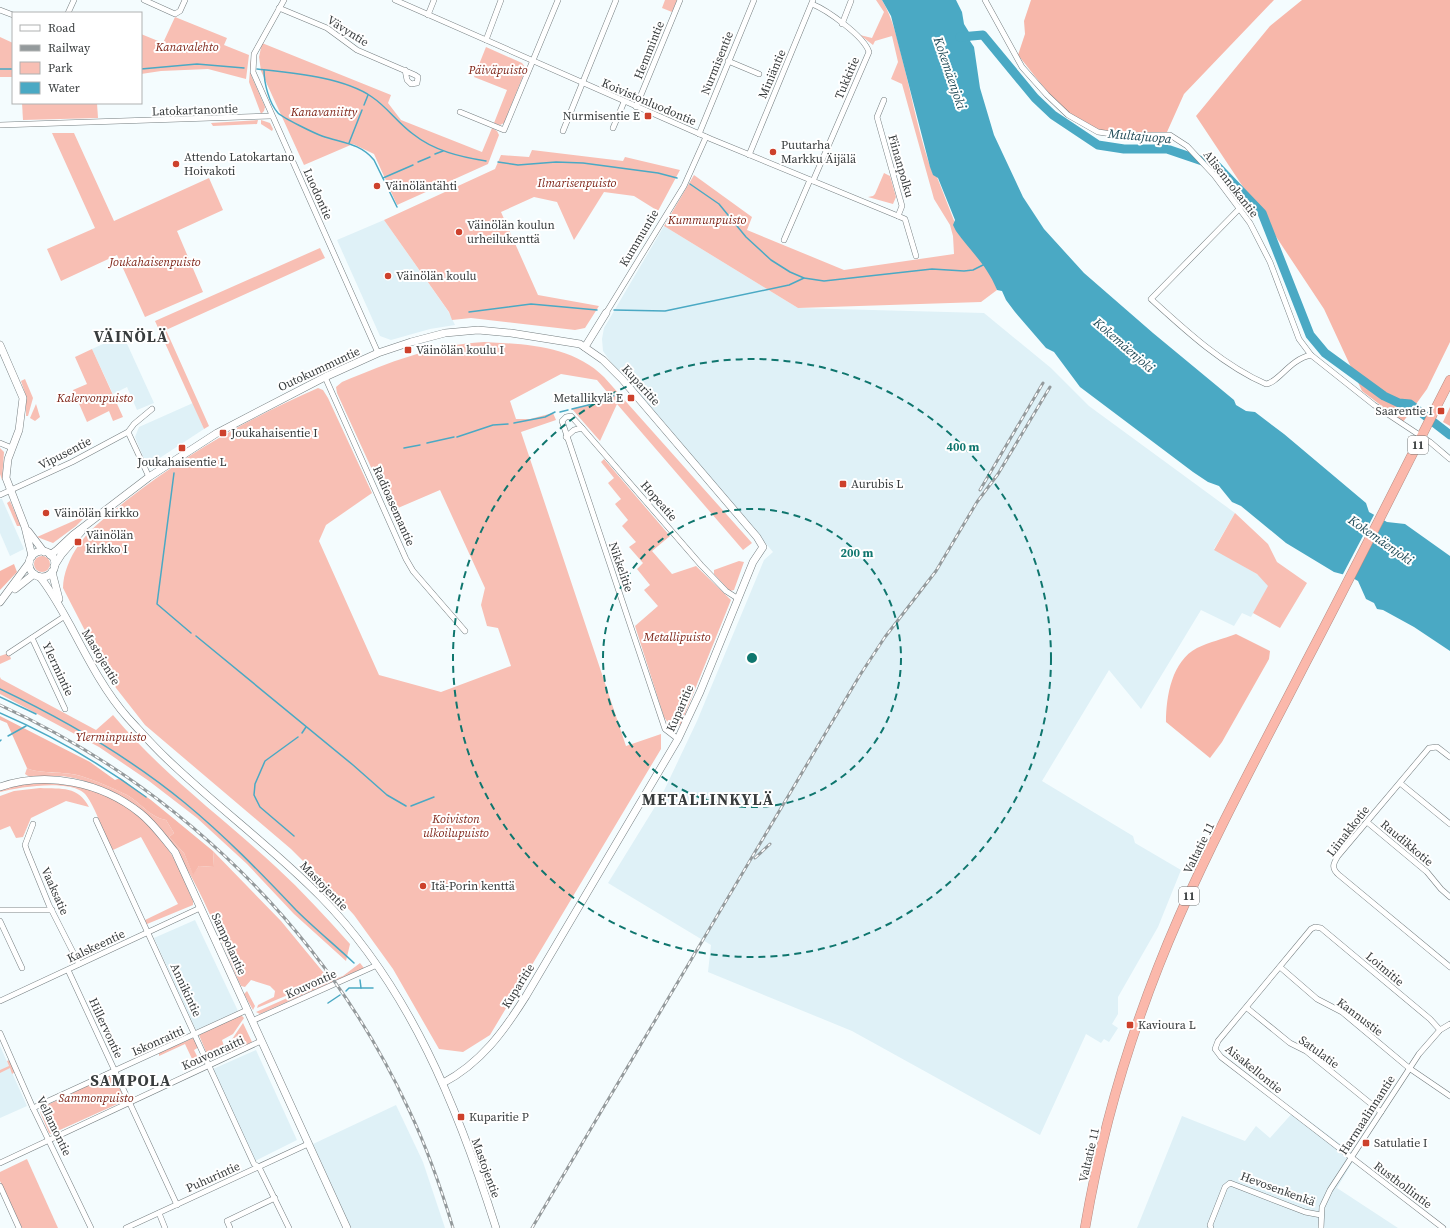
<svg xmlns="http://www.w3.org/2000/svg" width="1450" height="1228" font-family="'Source Serif 4',serif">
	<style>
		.built { fill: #dff1f7 }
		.green { fill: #f8bfb4 }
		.forest { fill: #f7b7aa }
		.water { fill: #4aa9c4 }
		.pier { fill: #f4fcfe }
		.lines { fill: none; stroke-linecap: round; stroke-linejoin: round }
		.stream { stroke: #4aa9c4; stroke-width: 1.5 }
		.river { stroke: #4aa9c4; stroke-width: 9 }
		.street-casing { stroke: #757e80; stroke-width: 6 }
		.secondary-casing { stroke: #757e80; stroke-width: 8 }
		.highway-casing { stroke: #b78d84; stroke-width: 10 }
		.street { stroke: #fff; stroke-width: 5 }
		.secondary { stroke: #fff; stroke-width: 7 }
		.highway { stroke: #fbb8ab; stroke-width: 9 }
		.rail-casing { stroke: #949a9c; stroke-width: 3 }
		.rail { stroke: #fff; stroke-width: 1.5; stroke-dasharray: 4.5; stroke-linecap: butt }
		.ring { fill: none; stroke: #0f766e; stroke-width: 2; stroke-dasharray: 7 5 }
		.poi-dot { fill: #cd412c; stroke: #fff; stroke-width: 1.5 }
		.labels { text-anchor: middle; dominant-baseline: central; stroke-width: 4; stroke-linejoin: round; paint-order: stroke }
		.shield { fill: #fff; stroke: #747677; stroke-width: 1 }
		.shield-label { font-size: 11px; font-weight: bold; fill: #383c3d }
		.street-label { font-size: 12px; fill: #383c3d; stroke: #fff }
		.park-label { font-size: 12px; font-style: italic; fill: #7f2518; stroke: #fff }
		.poi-label { font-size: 12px; fill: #383c3d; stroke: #fff; text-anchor: start }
		.water-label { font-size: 13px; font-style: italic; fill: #214b57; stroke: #fff }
		.district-label { font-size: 16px; font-weight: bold; letter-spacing: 1px; fill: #383c3d; stroke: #fff }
		.centre { fill: #0f766e; stroke: #fff; stroke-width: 2 }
		.ring-label { font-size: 12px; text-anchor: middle; font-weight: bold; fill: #0f766e; stroke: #fff; stroke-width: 4; stroke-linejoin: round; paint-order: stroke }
	</style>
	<rect width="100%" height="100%" fill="#f4fcfe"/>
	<g class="built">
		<path d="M384 220 448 311 455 325 430 329 391 340 380 336 337 240Z"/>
		<path d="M664 226 798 308 984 313 1051 368 1089 406 1235 513 1214 549 1257 574 1269 586 1251 617 1242 613 1234 626 1201 610 1141 709 1109 670 1042 781 1133 836 1135 843 1181 870 1158 927 1118 997V1014L1112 1024 1118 1028 1109 1042 1104 1039 1101 1043 1086 1034 1040 1135 852 1031 708 972 711 945 608 883 661 797 697 721 764 560 773 552 610 361 603 351 602 339 604 328Z"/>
		<path d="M123 335 154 403 137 410 127 387 113 394 92 349Z"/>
		<path d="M193 403 204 429 152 463 145 461 135 437 139 427Z"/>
		<path d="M0 499H2L24 549 10 556 0 533Z"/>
		<path d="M195 920 238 1011 196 1030 154 938Z"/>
		<path d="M0 1046 27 1106 0 1118Z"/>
		<path d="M256 1050 297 1140 255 1161 213 1069Z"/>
		<path d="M396 1105 423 1162 445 1228H351L313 1144Z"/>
		<path d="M1295 1110 1356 1156 1337 1188 1398 1228H1137L1182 1116 1245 1141 1256 1126 1270 1138Z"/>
	</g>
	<g class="green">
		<path d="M665 0H677L672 12 662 8Z"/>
		<path d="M876 0H882C893 19 897 38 902 58 912 96 919 138 933 174L937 177 960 236 983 262 991 274 997 290 981 302 798 308 664 226 694 175 752 217 747 230 844 270 954 254 953 236 950 225 934 199 902 84 891 79 898 62 892 36 875 41 873 45 860 35 872 38 884 12Z"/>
		<path d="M175 17 227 38 224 45 249 55 246 79 208 69 161 71 141 74V34L163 43Z"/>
		<path d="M0 37 13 43V77H0Z"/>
		<path d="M262 43 391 95 388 103 401 120 482 152 492 128 497 131 499 135 488 164 397 205 374 154 353 144 304 165 261 71 259 57Z"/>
		<path d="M486 47 522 63 525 67V71L504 123 500 125 494 123 507 90 474 77Z"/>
		<path d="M251 58V75L265 107 264 111 261 114 249 82Z"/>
		<path d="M22 103H97L98 118 23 120Z"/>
		<path d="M258 120 257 124 213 126 211 123Z"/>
		<path d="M261 120 270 123 273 129 272 131 261 124Z"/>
		<path d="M52 133H74L114 221 209 178 223 210 177 231 203 292 145 317 117 255 61 281 47 249 95 228Z"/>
		<path d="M532 150 623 161 625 157 680 170 658 211 634 196 604 192 574 240 557 202 534 197 501 212 538 295 599 306 585 328 575 330 471 318 452 320 449 312 384 220 495 169 501 155 529 157Z"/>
		<path d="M884 173 890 176 896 197 893 204 868 197 873 196 875 194Z"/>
		<path d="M320 248 325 258 166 330 209 426 204 429 155 321Z"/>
		<path d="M484 342C526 344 573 346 604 377L752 543 743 550 617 404 600 441 572 409 612 398 597 380 561 374 510 401 516 419H530L553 413 556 420 521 432 626 746 661 734V749L490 1035 463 1052 439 1049 393 969 354 915 326 884 291 849 145 725 116 688 96 652 63 588C63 574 70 557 78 546 90 528 110 514 127 500 185 455 251 417 318 388L323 390 328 398 372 493 326 525 319 541 379 675 441 692 511 666 498 628 487 626 481 605 485 588 440 490 391 511 337 393 336 387 342 382C390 362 432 345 484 342Z"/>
		<path d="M92 349 123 417 113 421 109 411 87 422 73 390 87 384 75 357Z"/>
		<path d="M25 379 33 398 28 416H26V396L21 381Z"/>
		<path d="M36 404 40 417 35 421 30 418Z"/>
		<path d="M0 448 4 452 2 480 0 474Z"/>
		<path d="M604 459 670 536 652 551 672 574 696 566 731 600 681 724 677 727 670 726 664 717 635 626 658 606 644 590 650 585 637 569 643 563 629 547 636 542 622 526 628 520 615 504 621 499 608 483 614 478 601 462Z"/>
		<path d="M10 501 21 526H17L7 503Z"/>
		<path d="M1235 513 1268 544 1277 562 1307 583 1280 628 1253 613 1268 586 1257 574 1214 550Z"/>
		<path d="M87 515 76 526 53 543 37 537Z"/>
		<circle cx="42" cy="564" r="8"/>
		<path d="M739 561 744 562 734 590 730 591 714 574V570Z"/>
		<path d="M9 653 11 659 0 664V656Z"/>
		<path d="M0 677 1 679 96 730 113 715C161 773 221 816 276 867 302 891 326 917 350 944L346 961 294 914 247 864 197 818 149 781 99 747 0 694Z"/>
		<path d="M27 768C36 774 66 771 81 776 96 781 113 788 127 795 141 803 150 817 166 820L174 833 169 837 184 853 193 874 199 866 214 867 213 851 281 921 328 978 257 1008 258 1005 274 997 275 991 270 986 251 980 245 987 241 986C210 917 178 815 101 787 88 782 74 777 60 776 49 775 34 781 25 774Z"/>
		<path d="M39 782C91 784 136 801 166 846 178 863 185 883 193 901V905L147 924 145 920 178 904 141 837 113 850 110 848C105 835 93 801 84 793 69 779 18 787 0 792V790L15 785Z"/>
		<path d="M40 788C62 789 78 786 89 807L66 801 31 818 23 837 16 838 10 826 0 830V796L14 791Z"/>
		<path d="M360 963 364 968 260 1014 256 1012 305 990 343 976Z"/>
		<path d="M247 991 255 1006 253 1010 244 994Z"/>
		<path d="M241 1015 244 1018 233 1034 222 1040 224 1046 217 1055 209 1059 199 1035Z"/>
		<path d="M243 1023 252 1042 228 1054 226 1051 222 1054Z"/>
		<path d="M193 1038 199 1047 194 1050 200 1062 204 1060 205 1062 190 1067 194 1063 185 1044 159 1056V1053Z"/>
		<path d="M9 1060 15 1072 12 1074 10 1068 0 1073V1070L9 1066 7 1061Z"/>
		<path d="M112 1074 125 1099 124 1101 51 1134 49 1133 40 1112 41 1108Z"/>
		<path d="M27 1159 58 1228H22L0 1181V1172Z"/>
	</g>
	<g class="forest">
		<path d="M1031 0H1274L1184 94 1167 132C1144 132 1119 136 1097 129 1065 120 1038 79 1018 55L1025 34 1024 21Z"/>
		<path d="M1302 0H1450V342L1427 389 1403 422 1362 391 1324 309 1196 116 1270 26Z"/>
		<path d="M1450 407V426L1443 422Z"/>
		<path d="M14 564 17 572 0 590V571Z"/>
		<path d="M1236 634 1270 651 1269 659 1222 742 1210 758 1166 722C1166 696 1172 661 1197 648 1209 642 1223 639 1236 634Z"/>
		<path d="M0 716 90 762 115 780 120 778 151 800 213 851 214 867 199 866 193 875 184 853 169 837 174 833 166 820C150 817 141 803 127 795 113 788 96 781 81 776 67 771 35 774 27 768L7 723 0 720Z"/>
	</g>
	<path class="water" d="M882 0H956L962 12 964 24 972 37 970 41 974 47 980 88 994 135 1023 197 1044 229 1084 273 1153 333 1234 400 1236 405 1246 411 1255 412 1284 434 1366 503 1369 512 1387 522 1405 524 1450 556V651L1414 627 1383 610 1377 609 1374 603 1366 599 1358 581 1349 576 1334 572 1286 543 1241 506 1232 502 1219 486 1208 482 1193 472 1080 387 1054 352 1046 348 1015 312 1006 300 1002 291 997 290C987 265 971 252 956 231L953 225 955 220 938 178 933 175 930 167 891 16Z"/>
	<path class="pier" d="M1375 513 1385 519 1353 580 1342 576Z"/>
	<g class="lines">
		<g class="stream">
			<path d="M0 69H13"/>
			<path d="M141 69 197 64 244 68"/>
			<path d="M257 69C292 73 343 77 372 97 387 107 398 123 413 134 434 151 461 157 486 161"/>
			<path d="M264 70C264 83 269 103 278 113 283 118 314 133 322 136 342 143 360 143 374 160L397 207"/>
			<path d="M364 105 368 95"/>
			<path d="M349 143 362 110"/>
			<path d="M435 154 443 151"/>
			<path d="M418 162 430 157"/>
			<path d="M498 162 518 165 556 162 583 163 658 173 677 178"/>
			<path d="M383 178 413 165"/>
			<path d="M690 184 719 204 746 237 771 260 790 272 804 278 824 281 932 269 964 271 973 270 985 264"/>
			<path d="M614 310 665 311 789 285 804 278"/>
			<path d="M469 312 531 304 597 310"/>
			<path d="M572 409 609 400 617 393"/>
			<path d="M560 412 568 410"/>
			<path d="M514 423 545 417 555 412"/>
			<path d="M457 437 493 425 508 424"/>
			<path d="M427 443 454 437"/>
			<path d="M404 448 420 445"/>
			<path d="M174 473 157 604 191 633"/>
			<path d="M196 636 353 765 387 795 406 806"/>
			<path d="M0 689C65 720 129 757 185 803 225 836 260 872 296 910 314 928 335 945 354 963"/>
			<path d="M0 697 36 714"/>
			<path d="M0 713C51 735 101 764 146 797"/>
			<path d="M302 733 306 727"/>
			<path d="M8 736 26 726"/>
			<path d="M0 741 1 740"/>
			<path d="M411 806 434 797"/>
			<path d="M294 836 260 807 254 795 255 784 265 761 298 737"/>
			<path d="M361 988H373"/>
			<path d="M346 991 349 988H361L360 980"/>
			<path d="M328 1003 340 995"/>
		</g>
		<path class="river" d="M960 37 983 35 1035 98 1053 115 1098 145 1124 149H1167L1217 166 1262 213 1310 335 1325 353 1384 396 1399 403 1410 404 1450 435"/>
		<defs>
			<g id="street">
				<path d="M144 0 175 14 180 11 185 0"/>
				<path d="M284 0 254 54 253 72 378 353"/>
				<path d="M395 0 711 139 898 216"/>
				<path d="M985 0 1022 67 1047 95 1068 115 1098 132 1119 135H1170L1187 146 1214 175 1250 223 1270 262 1299 339 1311 355 1374 405 1430 442 1450 459"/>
				<path d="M812 4C827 10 864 36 869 52L813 181"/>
				<path d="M279 8 327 28 357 50 415 75 418 77 417 83 411 84 407 80 405 70"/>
				<path d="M0 10 13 15"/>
				<path d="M68 13 74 0"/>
				<path d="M428 15 434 0"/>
				<path d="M842 24 851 1"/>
				<path d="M486 40 501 0"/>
				<path d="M728 61 759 74"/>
				<path d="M884 100 877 117 902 206 898 216 905 219 916 256"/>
				<path d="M636 107 680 0"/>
				<path d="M460 112 504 130 558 0"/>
				<path d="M0 125 271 116"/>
				<path d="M613 128 624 102"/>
				<path d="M563 131 616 0"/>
				<path d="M699 134 754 0"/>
				<path d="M749 155 813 0"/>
				<path d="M1240 208 1151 299C1185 330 1224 366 1266 384 1278 383 1290 359 1311 355"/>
				<path d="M784 240 810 180"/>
				<path d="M606 313 684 186 706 137"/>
				<path d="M325 377 406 559 413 571 465 631"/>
				<path d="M582 428 571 416 566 417 562 421 665 729 678 739"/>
				<path d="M566 437 574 430 582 428 701 565 726 591 737 598"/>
				<path d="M0 443 12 448"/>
				<path d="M149 477 128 432 134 424 152 409"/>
				<path d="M0 495 72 462 128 432"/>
				<path d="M32 638 65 709"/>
				<path d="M9 653 65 616"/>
				<path d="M1450 757 1437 747 1429 748 1338 856C1333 864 1331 868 1339 875L1450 967"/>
				<path d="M1400 783 1450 824"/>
				<path d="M96 820 254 1164 259 1167 289 1228"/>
				<path d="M1367 822 1427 872 1441 889 1450 897"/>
				<path d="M33 824 25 845 27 851 49 905 79 964"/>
				<path d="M0 910H52"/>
				<path d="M0 921 22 968"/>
				<path d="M1280 967 1317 999 1342 1012 1409 1068 1450 1096"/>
				<path d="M68 970 177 1205"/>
				<path d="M0 1001 200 908"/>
				<path d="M1247 1008 1290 1043 1306 1051 1381 1112"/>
				<path d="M252 1021 377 965"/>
				<path d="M1440 1030 1430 1019 1321 928 1315 927 1311 929 1218 1041 1215 1049 1221 1057 1443 1228"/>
				<path d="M0 1033 33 1108 91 1228"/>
				<path d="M33 1108 247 1010"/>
				<path d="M0 1163 261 1041"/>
				<path d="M0 1186 19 1228"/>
				<path d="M159 1213 165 1228"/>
				<path d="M126 1228 308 1144"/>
				<path d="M230 1228 227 1221 275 1198"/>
				<path d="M1211 1228 1210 1225 1225 1187 1230 1183 1305 1212 1321 1215"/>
				<path d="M1321 1228 1322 1207 1330 1190 1419 1054 1440 1030 1450 1024"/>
			</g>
			<g id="secondary">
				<path d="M0 345 23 398 19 430 8 459 6 478 25 527 32 556"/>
				<path d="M585 347 606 313"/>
				<path d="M28 531 44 552"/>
				<circle cx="42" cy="564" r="13"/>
				<path d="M50 555 57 550 73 535 149 477 217 433 325 377 378 353 411 342 445 333 478 330 511 333 580 344 603 360 622 379 757 537 763 547 753 562 700 692 678 739 526 996C504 1031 481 1063 443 1083"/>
				<path d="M54 566 61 555 81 532"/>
				<path d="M52 572 59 599"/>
				<path d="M40 577C52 592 61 609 70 625 87 657 104 691 128 718 141 732 153 746 167 759 217 807 273 848 321 897 410 988 458 1108 496 1228"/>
				<path d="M15 589 34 574"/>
				<path d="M0 602 29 563"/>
				<path d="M0 787C47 771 101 782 140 813 154 824 164 839 175 852L347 1228"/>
			</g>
			<path id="highway" d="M1085 1228C1103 1122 1136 1015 1179 917 1217 830 1263 746 1306 662 1355 569 1402 474 1450 380"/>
		</defs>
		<use href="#street" class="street-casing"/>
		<use href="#secondary" class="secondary-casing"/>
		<use href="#highway" class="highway-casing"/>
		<use href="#street" class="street"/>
		<use href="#secondary" class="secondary"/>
		<use href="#highway" class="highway"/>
		<defs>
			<g id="rail">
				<path d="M980 490 1043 383"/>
				<path d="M0 705C179 787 326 931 409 1110 427 1148 441 1188 453 1228"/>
				<path d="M755 858 770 844"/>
				<path d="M532 1228 860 675 885 637 936 571 977 502 998 474 1050 387"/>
			</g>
		</defs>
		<use href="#rail" class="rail-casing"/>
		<use href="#rail" class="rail"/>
	</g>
	<g class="ring">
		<circle cx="752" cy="658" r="149"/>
		<circle cx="752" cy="658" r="299"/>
	</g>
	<g class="poi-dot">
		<rect x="644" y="112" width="8" height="8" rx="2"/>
		<circle cx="773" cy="152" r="4"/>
		<circle cx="176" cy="164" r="4"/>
		<circle cx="377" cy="186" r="4"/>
		<circle cx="459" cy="232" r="4"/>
		<circle cx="388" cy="276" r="4"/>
		<rect x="404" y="346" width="8" height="8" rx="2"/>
		<rect x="627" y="394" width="8" height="8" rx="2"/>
		<rect x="1437" y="407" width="8" height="8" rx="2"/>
		<rect x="219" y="429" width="8" height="8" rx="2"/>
		<rect x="178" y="444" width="8" height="8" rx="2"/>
		<rect x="839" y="480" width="8" height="8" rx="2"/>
		<circle cx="46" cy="513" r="4"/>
		<rect x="74" y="538" width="8" height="8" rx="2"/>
		<circle cx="423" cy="886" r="4"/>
		<rect x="1126" y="1021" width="8" height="8" rx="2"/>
		<rect x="457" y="1113" width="8" height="8" rx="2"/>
		<rect x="1362" y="1139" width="8" height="8" rx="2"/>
	</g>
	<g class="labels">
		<g class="shield">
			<rect x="1408" y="436" width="20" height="18" rx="3"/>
			<rect x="1179" y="887" width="20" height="18" rx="3"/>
		</g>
		<g class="shield-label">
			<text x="1418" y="445">11</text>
			<text x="1189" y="896">11</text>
		</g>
		<g class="street-label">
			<text transform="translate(348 31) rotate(32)">Vävyntie</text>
			<text transform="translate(649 50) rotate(-68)">Hemmintie</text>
			<text transform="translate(717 63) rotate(-68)">Nurmisentie</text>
			<text transform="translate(772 74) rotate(-67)">Miniäntie</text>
			<text transform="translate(847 78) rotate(-67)">Tukkitie</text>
			<text transform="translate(649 102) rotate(23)">Koivistonluodontie</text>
			<text transform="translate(195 110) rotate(-2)">Latokartanontie</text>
			<text transform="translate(901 166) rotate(74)">Fiinanpolku</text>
			<text transform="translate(1231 184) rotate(52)">Alisennokantie</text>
			<text transform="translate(318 194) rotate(66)">Luodontie</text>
			<text transform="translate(639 238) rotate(-59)">Kummuntie</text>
			<text transform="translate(319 369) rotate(-25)">Outokummuntie</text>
			<text transform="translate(641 385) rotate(48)">Kuparitie</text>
			<text transform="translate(65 453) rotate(-27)">Vipusentie</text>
			<text transform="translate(659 501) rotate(49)">Hopeatie</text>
			<text transform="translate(394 506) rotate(66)">Radioasemantie</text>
			<text transform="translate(621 567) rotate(71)">Nikkelitie</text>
			<text transform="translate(101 657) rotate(59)">Mastojentie</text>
			<text transform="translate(58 669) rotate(65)">Ylermintie</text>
			<text transform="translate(680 708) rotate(-66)">Kuparitie</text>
			<text transform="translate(1348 831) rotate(-52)">Liinakkotie</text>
			<text transform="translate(1407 843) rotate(40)">Raudikkotie</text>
			<text transform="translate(1199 848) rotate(-64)">Valtatie 11</text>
			<text transform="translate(324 886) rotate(46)">Mastojentie</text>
			<text transform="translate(55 891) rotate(66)">Vaaksatie</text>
			<text transform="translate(229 944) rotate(65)">Sampolantie</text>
			<text transform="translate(96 946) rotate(-25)">Kalskeentie</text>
			<text transform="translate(1385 969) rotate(40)">Loimitie</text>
			<text transform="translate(311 984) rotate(-24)">Kouvontie</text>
			<text transform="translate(518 986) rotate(-58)">Kuparitie</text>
			<text transform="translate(186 990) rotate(65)">Annikintie</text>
			<text transform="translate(1360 1017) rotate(37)">Kannustie</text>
			<text transform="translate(106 1028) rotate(65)">Hillervontie</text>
			<text transform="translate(158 1041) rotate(-24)">Iskonraitti</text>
			<text transform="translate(1319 1052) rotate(36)">Satulatie</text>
			<text transform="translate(213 1053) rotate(-24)">Kouvonraitti</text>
			<text transform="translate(1254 1069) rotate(39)">Aisakellontie</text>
			<text transform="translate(1367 1115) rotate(-57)">Harmaalinnantie</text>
			<text transform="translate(54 1126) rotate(64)">Vellamontie</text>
			<text transform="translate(1089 1155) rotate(-77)">Valtatie 11</text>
			<text transform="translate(486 1168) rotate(70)">Mastojentie</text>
			<text transform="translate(213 1177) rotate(-24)">Puhurintie</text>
			<text transform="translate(1403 1185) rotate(37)">Rusthollintie</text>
			<text transform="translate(1278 1189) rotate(20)">Hevosenkenkä</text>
		</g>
		<g class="park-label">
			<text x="187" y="47">Kanavalehto</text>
			<text x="498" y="70">Päiväpuisto</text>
			<text x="324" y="112">Kanavaniitty</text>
			<text x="577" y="183">Ilmarisenpuisto</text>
			<text x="707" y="220">Kummunpuisto</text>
			<text x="155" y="262">Joukahaisenpuisto</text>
			<text x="95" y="398">Kalervonpuisto</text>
			<text x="677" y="637">Metallipuisto</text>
			<text x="111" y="737">Ylerminpuisto</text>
			<text x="456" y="819">Koiviston<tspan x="456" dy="14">ulkoilupuisto</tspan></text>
			<text x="96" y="1098">Sammonpuisto</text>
		</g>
		<g class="poi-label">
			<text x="640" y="116" text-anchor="end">Nurmisentie E</text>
			<text x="781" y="145">Puutarha<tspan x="781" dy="14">Markku Äijälä</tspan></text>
			<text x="184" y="157">Attendo Latokartano<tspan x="184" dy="14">Hoivakoti</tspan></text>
			<text x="385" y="186">Väinöläntähti</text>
			<text x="467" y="225">Väinölän koulun<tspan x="467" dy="14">urheilukenttä</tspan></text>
			<text x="396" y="276">Väinölän koulu</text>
			<text x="416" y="350">Väinölän koulu I</text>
			<text x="623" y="398" text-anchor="end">Metallikylä E</text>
			<text x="1433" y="411" text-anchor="end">Saarentie I</text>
			<text x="231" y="433">Joukahaisentie I</text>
			<text x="182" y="462" text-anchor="middle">Joukahaisentie L</text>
			<text x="851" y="484">Aurubis L</text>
			<text x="54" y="513">Väinölän kirkko</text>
			<text x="86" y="535">Väinölän<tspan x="86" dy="14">kirkko I</tspan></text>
			<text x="431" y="886">Itä-Porin kenttä</text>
			<text x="1138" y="1025">Kavioura L</text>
			<text x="469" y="1117">Kuparitie P</text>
			<text x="1374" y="1143">Satulatie I</text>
		</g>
		<g class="water-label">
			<text transform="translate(950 73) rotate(71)">Kokemäenjoki</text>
			<text transform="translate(1140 136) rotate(5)">Multajuopa</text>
			<text transform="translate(1124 345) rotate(41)">Kokemäenjoki</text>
			<text transform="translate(1381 540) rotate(35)">Kokemäenjoki</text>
		</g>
		<g class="district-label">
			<text x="131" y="336">VÄINÖLÄ</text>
			<text x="708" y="799">METALLINKYLÄ</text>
			<text x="131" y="1080">SAMPOLA</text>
		</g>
	</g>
	<circle cx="752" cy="658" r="6" class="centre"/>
	<g class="ring-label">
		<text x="963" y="451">400 m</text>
		<text x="857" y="557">200 m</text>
	</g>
	<rect x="12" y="12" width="130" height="92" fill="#ffffff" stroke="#afb1b1"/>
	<rect x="20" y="25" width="20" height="6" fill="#ffffff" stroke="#afb1b1"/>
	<text x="48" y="32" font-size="12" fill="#383c3d">Road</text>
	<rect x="20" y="45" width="20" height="6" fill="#949a9c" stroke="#afb1b1"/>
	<text x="48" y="52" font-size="12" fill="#383c3d">Railway</text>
	<rect x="20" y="62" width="20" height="12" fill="#f8bfb4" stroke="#afb1b1"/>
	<text x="48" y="72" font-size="12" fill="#383c3d">Park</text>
	<rect x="20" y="82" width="20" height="12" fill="#4aa9c4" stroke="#afb1b1"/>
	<text x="48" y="92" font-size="12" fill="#383c3d">Water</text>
</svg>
